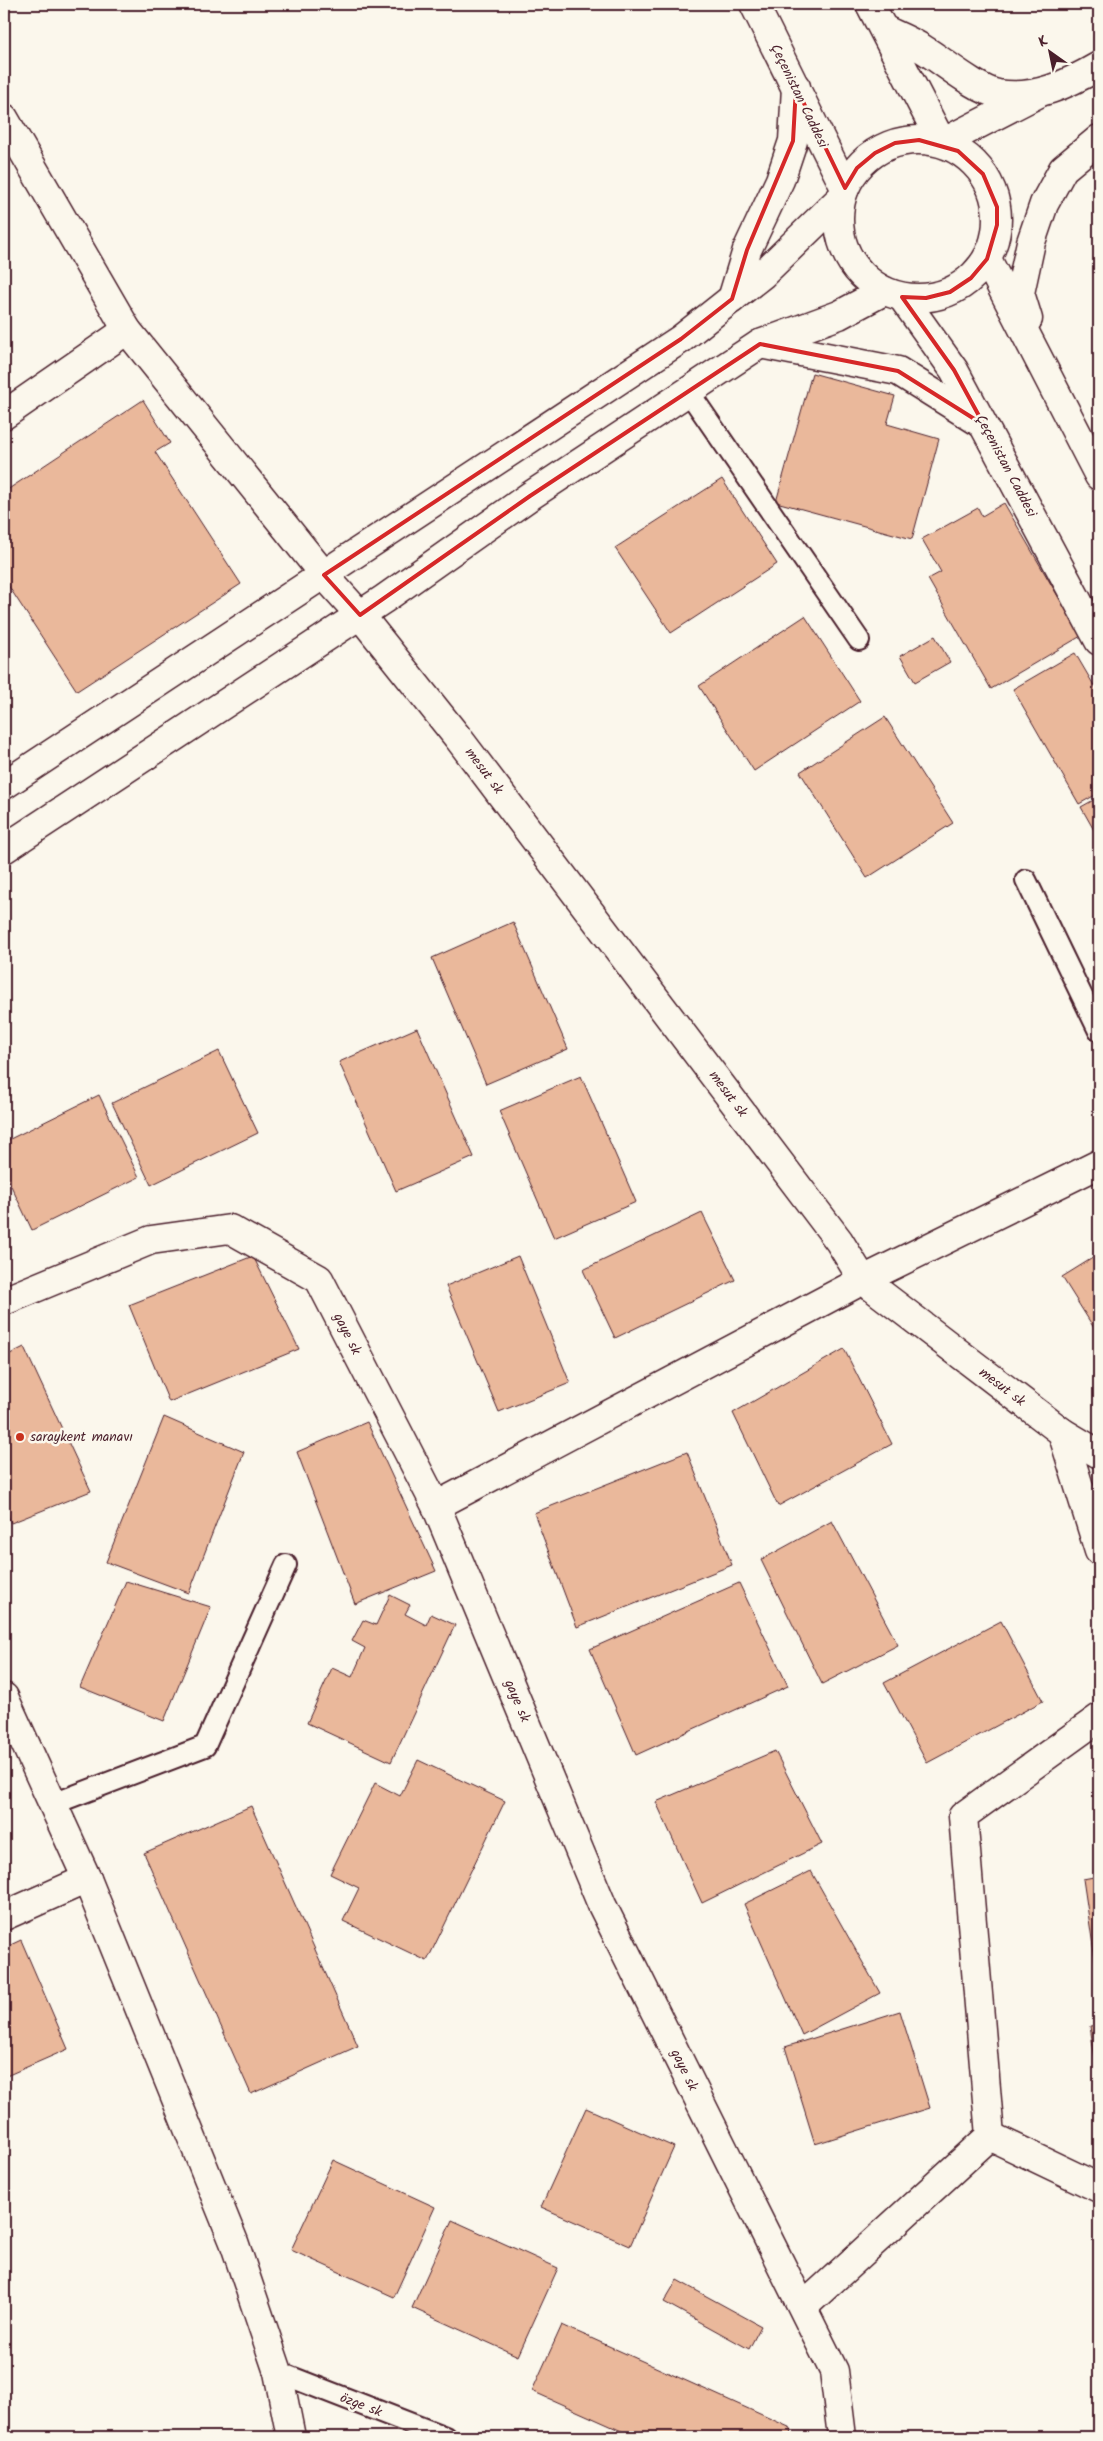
<svg xmlns="http://www.w3.org/2000/svg" width="1103" height="2441" font-family="Kalam,sans-serif">
	<style>
		.building { fill: #eab89b; stroke: #4a1f2b }
		.lines { fill: none; stroke-linecap: round; stroke-linejoin: round }
		.service-casing { stroke: #4a1f2b; stroke-width: 24 }
		.minor-casing { stroke: #4a1f2b; stroke-width: 31 }
		.tertiary-casing { stroke: #4a1f2b; stroke-width: 31 }
		.secondary-casing { stroke: #4a1f2b; stroke-width: 31 }
		.service { stroke: #fbf7ec; stroke-width: 20 }
		.minor { stroke: #fbf7ec; stroke-width: 28 }
		.tertiary { stroke: #fbf7ec; stroke-width: 28 }
		.secondary { stroke: #fbf7ec; stroke-width: 28 }
		.marked { fill: none; stroke: #d62828; stroke-width: 4; stroke-linejoin: round }
		.poi-dot { fill: #c8321e; stroke: #fbf7ec; stroke-width: 2 }
		.labels { text-anchor: middle; dominant-baseline: central; stroke-width: 5; stroke-linejoin: round; paint-order: stroke }
		.street-label { font-size: 14px; fill: #4a1f2b; stroke: #fbf7ec }
		.poi-label { font-size: 14px; fill: #4a1f2b; stroke: #fbf7ec; text-anchor: start }
	</style>
	<rect width="100%" height="100%" fill="#fbf7ec"/>
	<filter id="ink" filterUnits="userSpaceOnUse"><feTurbulence type="fractalNoise" baseFrequency=".02" numOctaves="2"/><feDisplacementMap in="SourceGraphic" scale="10" xChannelSelector="R" yChannelSelector="G"/><feConvolveMatrix kernelMatrix="1 2 1 2 8 2 1 2 1" color-interpolation-filters="sRGB"/></filter>
	<g filter="url(#ink)">
		<g class="building">
			<path d="M812 373 895 396 887 424 939 439 912 539 776 502Z"/>
			<path d="M143 400 170 443 155 452 241 584 77 691 4 579V492Z"/>
			<path d="M722 479 777 564 671 633 615 548Z"/>
			<path d="M1004 503 1081 636 991 689 928 579 941 572 922 539 978 508 982 516Z"/>
			<path d="M805 616 860 701 754 771 699 686Z"/>
			<path d="M935 636 950 662 915 682 900 656Z"/>
			<path d="M1075 653 1099 694V793L1079 804 1013 689Z"/>
			<path d="M885 717 953 823 867 878 800 772Z"/>
			<path d="M1099 797V839L1081 807Z"/>
			<path d="M513 922 568 1049 486 1084 432 958Z"/>
			<path d="M1099 959V973L1093 962Z"/>
			<path d="M417 1028 474 1157 396 1191 339 1062Z"/>
			<path d="M219 1051 258 1133 151 1185 112 1103Z"/>
			<path d="M581 1076 636 1202 554 1238 499 1111Z"/>
			<path d="M99 1095 139 1177 32 1230 4 1171V1142Z"/>
			<path d="M702 1213 735 1280 615 1338 583 1270Z"/>
			<path d="M1099 1254V1336L1062 1277Z"/>
			<path d="M253 1256 299 1349 169 1402 129 1305Z"/>
			<path d="M518 1256 570 1383 499 1412 446 1286Z"/>
			<path d="M24 1347 91 1491 11 1523 4 1505V1357Z"/>
			<path d="M844 1349 892 1444 778 1506 733 1413Z"/>
			<path d="M164 1417 244 1452 189 1593 106 1562Z"/>
			<path d="M367 1422 436 1571 355 1604 297 1452Z"/>
			<path d="M687 1452 732 1565 577 1627 534 1513Z"/>
			<path d="M832 1521 898 1645 822 1684 761 1560Z"/>
			<path d="M126 1581 211 1607 164 1721 80 1687Z"/>
			<path d="M739 1583 788 1686 636 1755 590 1649Z"/>
			<path d="M390 1595 410 1605 405 1614 426 1625 431 1614 455 1625 391 1762 307 1723 332 1668 352 1677 365 1648 352 1641 363 1620 376 1625Z"/>
			<path d="M1001 1621 1043 1701 927 1763 884 1683Z"/>
			<path d="M775 1751 822 1844 702 1903 656 1802Z"/>
			<path d="M418 1760 505 1801 427 1961 343 1921 359 1888 330 1874 375 1783 400 1796Z"/>
			<path d="M251 1806 358 2046 251 2094 144 1853Z"/>
			<path d="M811 1871 880 1993 802 2035 744 1904Z"/>
			<path d="M1099 1876V1986L1083 1879Z"/>
			<path d="M21 1940 68 2049 4 2077V1948Z"/>
			<path d="M900 2011 930 2108 815 2144 785 2047Z"/>
			<path d="M1099 2025V2086L1090 2026Z"/>
			<path d="M586 2108 674 2147 630 2246 541 2207Z"/>
			<path d="M333 2160 435 2207 394 2297 291 2250Z"/>
			<path d="M452 2220 558 2268 518 2356 412 2308Z"/>
			<path d="M677 2280 761 2326 749 2349 664 2302Z"/>
			<path d="M562 2325 791 2428 790 2437H635L532 2391Z"/>
		</g>
		<g class="lines">
			<defs>
				<g id="service">
					<path d="M688 391 859 640"/>
					<path d="M1026 880 1099 1031"/>
					<path d="M53 1804 205 1746 286 1565"/>
					<path d="M278 2372 445 2437"/>
				</g>
				<g id="minor">
					<path d="M4 118 127 330 324 575 360 615 459 739 839 1241 863 1280 1062 1432 1099 1551"/>
					<path d="M4 415 127 330"/>
					<path d="M4 1301 151 1240 230 1229 319 1279 436 1506 602 1905 834 2371 842 2437"/>
					<path d="M1062 1432 1099 1454"/>
					<path d="M436 1506 863 1280 1099 1164"/>
					<path d="M4 1916 87 1879"/>
					<path d="M990 2136 1099 2188"/>
					<path d="M803 2307 990 2136 963 1816 1099 1718"/>
				</g>
				<g id="tertiary">
					<path d="M4 785 681 339 763 274 841 198"/>
					<path d="M4 849 384 599 530 496 760 344 839 315 884 291"/>
					<path d="M4 1697 87 1879 234 2242 278 2372 291 2437"/>
				</g>
				<g id="secondary">
					<path d="M754 4 845 188"/>
					<path d="M870 4 942 143 1037 94"/>
					<path d="M885 30C898 36 911 41 923 49 943 61 977 90 998 94 1035 100 1068 84 1099 66"/>
					<circle cx="918" cy="219" r="79"/>
					<path d="M987 259 1099 476"/>
					<path d="M902 297 954 370 1099 641"/>
					<path d="M732 299 747 250 780 180 793 141 796 87"/>
					<path d="M1028 319 1020 293 1031 242 1044 204 1063 169 1099 139"/>
					<path d="M760 344 898 371 981 423"/>
				</g>
			</defs>
			<use href="#service" class="service-casing"/>
			<use href="#minor" class="minor-casing"/>
			<use href="#tertiary" class="tertiary-casing"/>
			<use href="#secondary" class="secondary-casing"/>
			<use href="#service" class="service"/>
			<use href="#minor" class="minor"/>
			<use href="#tertiary" class="tertiary"/>
			<use href="#secondary" class="secondary"/>
		</g>
	</g>
	<path class="marked" d="M796 87 845 188 857 168 875 153 895 143 919 140 958 151 983 174 997 207V225L987 259 971 278 950 292 926 298 902 297 954 370 984 425 898 371 760 344 530 496 360 615 324 575 681 339 732 299 747 250 793 141Z"/>
	<circle class="poi-dot" cx="20" cy="1437" r="5"/>
	<g class="labels">
		<g class="street-label">
			<text transform="translate(799 96) rotate(64)">Çeçenistan Caddesi</text>
			<text transform="translate(1006 466) rotate(62)">Çeçenistan Caddesi</text>
			<text transform="translate(484 771) rotate(53)">mesut sk</text>
			<text transform="translate(728 1094) rotate(53)">mesut sk</text>
			<text transform="translate(347 1334) rotate(63)">gaye sk</text>
			<text transform="translate(1002 1387) rotate(37)">mesut sk</text>
			<text transform="translate(517 1701) rotate(67)">gaye sk</text>
			<text transform="translate(684 2070) rotate(64)">gaye sk</text>
			<text transform="translate(361 2405) rotate(21)">özge sk</text>
		</g>
		<g class="poi-label">
			<text x="30" y="1437">saraykent manavı</text>
		</g>
	</g>
	<rect width="1103" height="2441" fill="none" stroke="#fbf7ec" stroke-width="20"/>
	<rect x="10" y="10" width="1083" height="2421" fill="none" stroke="#4a1f2b" stroke-width="2" filter="url(#ink)"/>
	<g transform="translate(1050 52) rotate(327)" stroke="#fbf7ec" stroke-width="4" paint-order="stroke">
	<path d="M0-4L9 19L0 12L-9 19Z" fill="#4a1f2b"/>
	<text y="-8" font-size="14" font-weight="bold" text-anchor="middle" fill="#4a1f2b">K</text>
	</g>
</svg>
